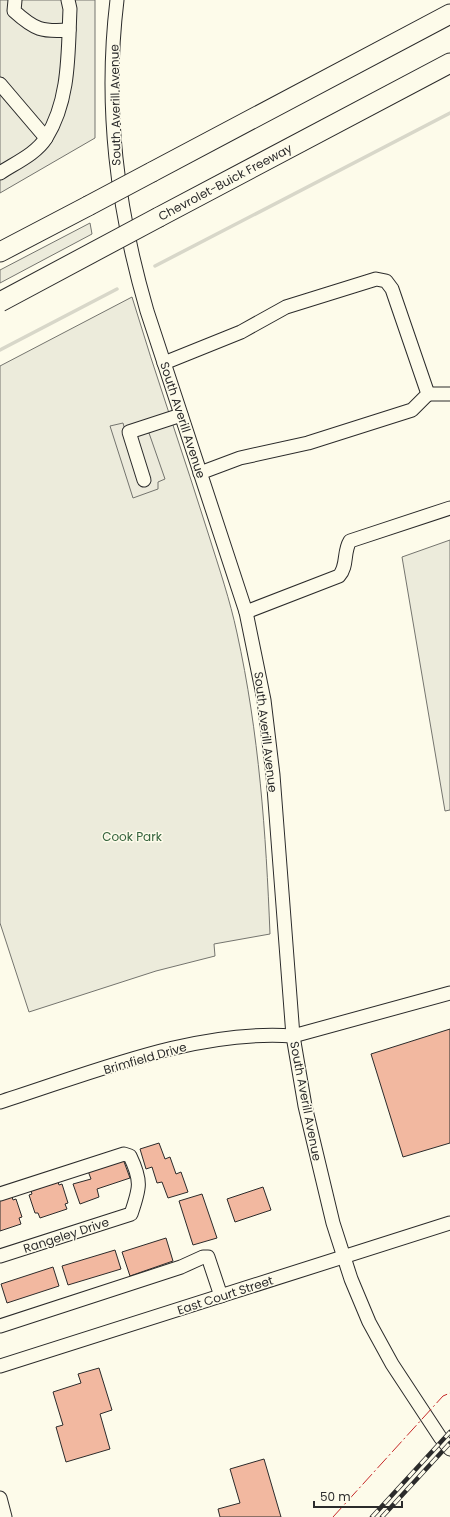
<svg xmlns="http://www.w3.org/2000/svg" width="450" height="1517" font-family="Poppins,sans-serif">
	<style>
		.green { fill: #ecebdb; stroke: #74746e }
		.parking { fill: #eceadb; stroke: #74746e }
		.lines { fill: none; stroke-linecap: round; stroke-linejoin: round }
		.stream { stroke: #d8d7c9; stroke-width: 3.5 }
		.building { fill: #f2b8a0; stroke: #2b2b2b }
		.minor-casing { stroke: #2b2b2b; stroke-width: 15 }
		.highway-casing { stroke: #2b2b2b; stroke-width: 21 }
		.minor { stroke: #fdfbea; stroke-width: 13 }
		.highway { stroke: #fdfbea; stroke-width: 19 }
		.rail-casing { stroke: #2b2b2b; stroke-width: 4.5 }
		.rail { stroke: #fdfbea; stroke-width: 3; stroke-dasharray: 9; stroke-linecap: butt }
		.highway-bridge-casing { stroke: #2b2b2b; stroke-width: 21; stroke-linecap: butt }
		.highway-bridge { stroke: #fdfbea; stroke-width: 19 }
		.power { stroke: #c62828; stroke-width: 1; stroke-dasharray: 14 3 2 3; stroke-linecap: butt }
		.labels { text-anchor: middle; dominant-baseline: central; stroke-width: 3; stroke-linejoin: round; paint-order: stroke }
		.street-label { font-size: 12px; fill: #2b2b2b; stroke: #fdfbea }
		.park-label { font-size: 12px; fill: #34623c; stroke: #fdfbea }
	</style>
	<rect width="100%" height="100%" fill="#fdfbea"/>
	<g class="green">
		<path d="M0 0H95V138L0 193Z"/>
		<path d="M90 223 92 234 0 283V270Z"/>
		<path d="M132 297C156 377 184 456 209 536 219 568 230 600 237 633 259 733 266 833 270 934L214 944 215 956 156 971 29 1012 0 923V366Z"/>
		<path d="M450 540V810L445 811 402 557Z"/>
	</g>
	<path class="parking" d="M123 423 126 434 149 433 165 479 158 482V489L133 498 110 426Z"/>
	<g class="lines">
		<g class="stream">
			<path d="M155 266 450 113"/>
			<path d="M0 350 117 289"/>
		</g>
	</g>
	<g class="building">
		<path d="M450 1029V1143L403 1157 371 1054Z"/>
		<path d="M159 1143 165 1159 170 1157 176 1174 181 1172 188 1192 168 1198 162 1182 157 1183 152 1167 146 1169 140 1149Z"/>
		<path d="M123 1159 130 1178 97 1189 99 1197 80 1204 73 1184 91 1179 88 1171Z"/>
		<path d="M57 1179 59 1185 62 1184 68 1203 65 1204 67 1209 40 1218 38 1213H35L29 1195 32 1194 30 1188Z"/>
		<path d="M263 1187 271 1210 235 1222 227 1199Z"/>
		<path d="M11 1194 13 1200 16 1199 22 1217 19 1218 21 1224 0 1231V1198Z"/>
		<path d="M202 1194 217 1238 193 1245 179 1201Z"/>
		<path d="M166 1238 173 1261 130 1276 122 1252Z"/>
		<path d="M115 1250 121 1269 68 1285 62 1266Z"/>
		<path d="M53 1267 59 1286 7 1303 1 1284Z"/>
		<path d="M99 1368 112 1410 100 1414 110 1449 66 1462 56 1427 63 1425 53 1392 81 1383 78 1374Z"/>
		<path d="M264 1459 281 1517H220L218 1509 240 1503 230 1469Z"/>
	</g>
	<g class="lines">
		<defs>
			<g id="minor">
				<path d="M15 0 14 11C35 30 42 32 69 30"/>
				<path d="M117 0C104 107 117 208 147 311L246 612 264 700 273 775 293 1036 305 1106 333 1223 351 1279 369 1322 392 1364 440 1437 450 1449"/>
				<path d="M0 84 46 138"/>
				<path d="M0 173C15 163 36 154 46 138 70 100 68 52 70 9L68 0"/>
				<path d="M164 363 241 332 286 307 376 279 386 281 392 289 428 394 412 410 308 443 240 458 200 473"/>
				<path d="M428 394H450"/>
				<path d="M144 480 129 432 181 415"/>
				<path d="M246 612 339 576C348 566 343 552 350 541L450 508"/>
				<path d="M0 1102C92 1073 195 1029 293 1036L450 993"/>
				<path d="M0 1194 124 1154 130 1156C142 1181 140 1188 131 1214L0 1256"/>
				<path d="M0 1326 181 1267 203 1257H208L221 1296"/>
				<path d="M0 1366 450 1223"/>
				<path d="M0 1498 5 1517"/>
			</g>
			<g id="highway">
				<path d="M152 172 450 14"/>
				<path d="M159 217 450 63"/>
				<path d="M0 252 88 206"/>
			</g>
		</defs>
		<use href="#minor" class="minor-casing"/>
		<use href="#highway" class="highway-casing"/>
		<use href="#minor" class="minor"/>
		<use href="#highway" class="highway"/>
		<defs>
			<g id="rail">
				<path d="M372 1517 450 1432"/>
				<path d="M382 1517 450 1443"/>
			</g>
		</defs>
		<use href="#rail" class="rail-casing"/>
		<use href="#rail" class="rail"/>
		<defs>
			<g id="highway-bridge">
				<path d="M88 206 152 172"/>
				<path d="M0 302 159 217"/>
			</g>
		</defs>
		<use href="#highway-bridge" class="highway-bridge-casing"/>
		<use href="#highway-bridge" class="highway-bridge"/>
		<path class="power" d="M333 1517 443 1396 450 1393"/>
	</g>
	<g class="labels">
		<g class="street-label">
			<text transform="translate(115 105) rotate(-91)">South Averill Avenue</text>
			<text transform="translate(225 182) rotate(-28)">Chevrolet-Buick Freeway</text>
			<text transform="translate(183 420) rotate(72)">South Averill Avenue</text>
			<text transform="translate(266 732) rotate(83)">South Averill Avenue</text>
			<text transform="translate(145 1058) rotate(-16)">Brimfield Drive</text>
			<text transform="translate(306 1101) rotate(79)">South Averill Avenue</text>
			<text transform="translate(66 1235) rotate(-18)">Rangeley Drive</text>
			<text transform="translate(225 1295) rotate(-18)">East Court Street</text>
		</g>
		<g class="park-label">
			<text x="132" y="836">Cook Park</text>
		</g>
	</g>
	<path d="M314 1501v6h88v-6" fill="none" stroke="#2b2b2b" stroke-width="2"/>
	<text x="320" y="1501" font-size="12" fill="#2b2b2b" stroke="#fdfbea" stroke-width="3" paint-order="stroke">50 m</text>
</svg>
